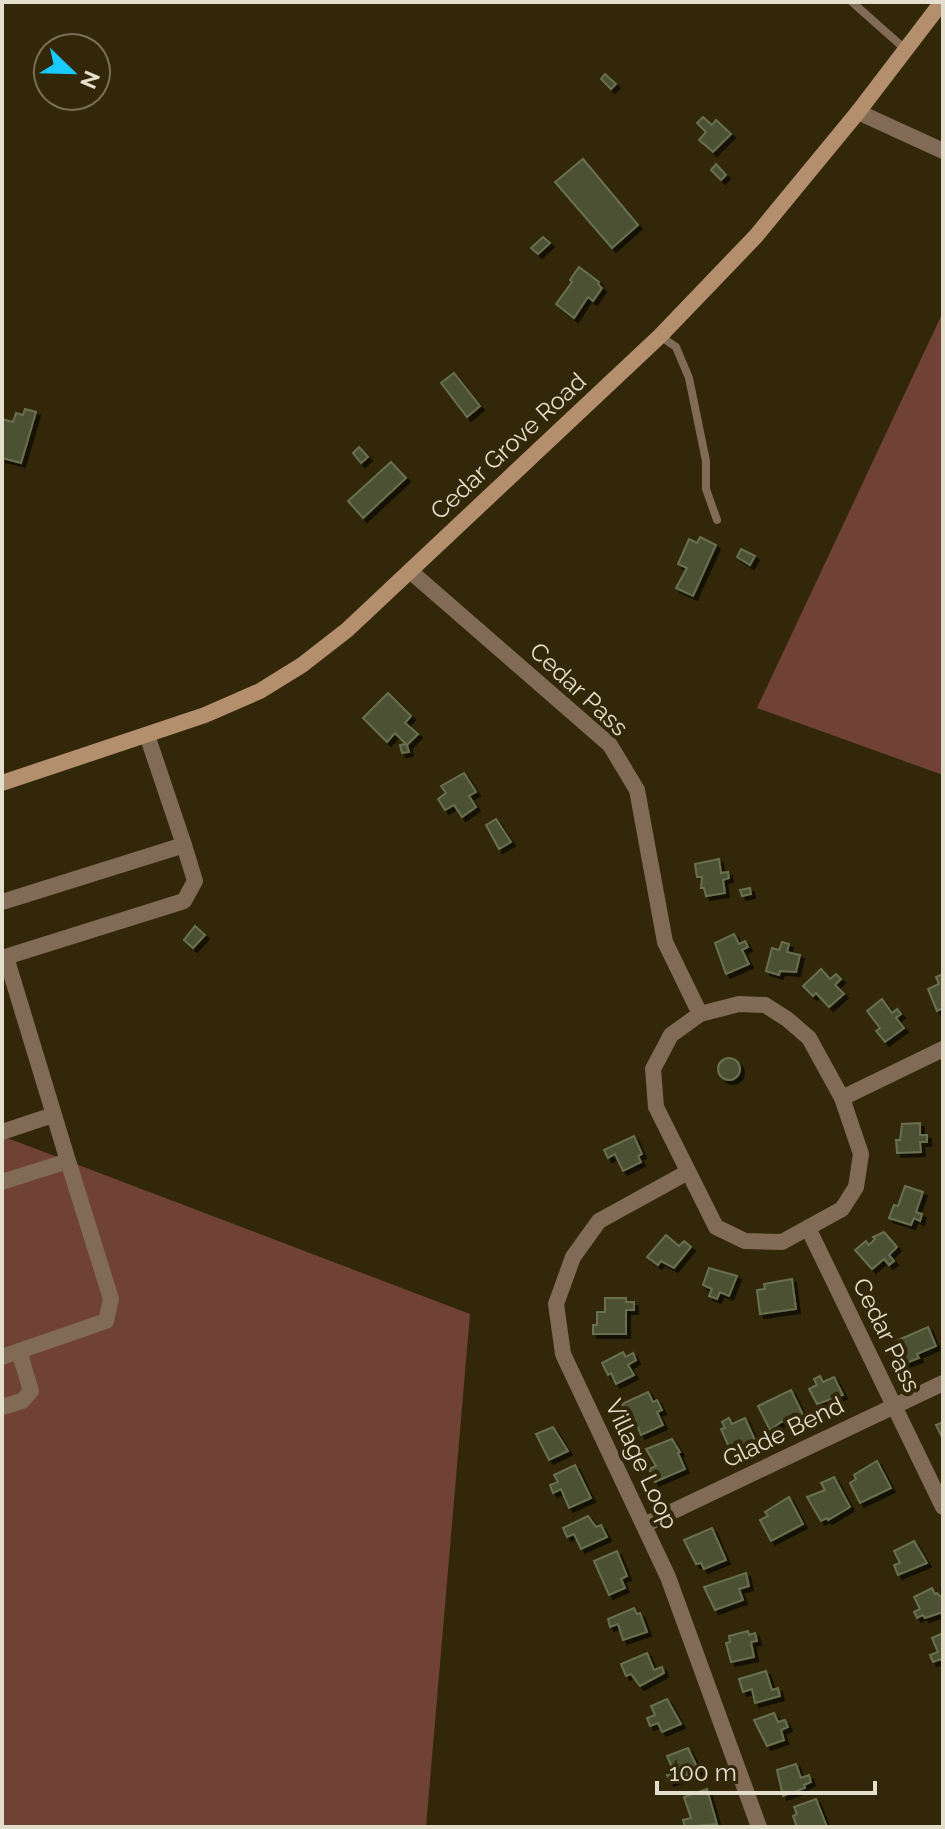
<svg xmlns="http://www.w3.org/2000/svg" width="945" height="1829" font-family="Raleway,sans-serif">
	<style>
		.green { fill: #704235 }
		.building { fill: #4b5133; stroke: #697050; stroke-width: 2; filter: url(#shadow) }
		.lines { fill: none; stroke-linecap: round; stroke-linejoin: round }
		.service { stroke: #816a56; stroke-width: 8 }
		.minor { stroke: #816a56; stroke-width: 16 }
		.tertiary { stroke: #816a56; stroke-width: 16 }
		.secondary { stroke: #b38f6e; stroke-width: 16 }
		.labels { text-anchor: middle; dominant-baseline: central; stroke-width: 8; stroke-linejoin: round; paint-order: stroke }
		.street-label { font-size: 24px; fill: #e4decd; stroke: #322809 }
	</style>
	<defs>
		<filter id="shadow"><feDropShadow dx="4" dy="4" stdDeviation="0" flood-color="#0009"/></filter>
	</defs>
	<rect width="100%" height="100%" fill="#322809"/>
	<g class="green">
		<path d="M943 312V775L757 708Z"/>
		<path d="M2 1136 470 1314 426 1827H2Z"/>
	</g>
	<g class="building">
		<path d="M605 74 616 84 611 89 601 79Z"/>
		<path d="M703 117 712 125 716 120 731 134 713 152 699 140 706 132 697 123Z"/>
		<path d="M583 159 638 225 612 248 555 182Z"/>
		<path d="M716 164 726 175 721 180 711 170Z"/>
		<path d="M543 237 550 243 538 254 531 248Z"/>
		<path d="M579 267 599 282 598 284 602 288 593 301 588 297 574 318 556 304 572 282 570 280Z"/>
		<path d="M454 373 480 406 467 417 441 383Z"/>
		<path d="M25 409 36 412 21 463 2 458V419L13 422 16 413 23 415Z"/>
		<path d="M359 447 368 457 361 463 353 453Z"/>
		<path d="M391 462 406 478 363 518 348 501Z"/>
		<path d="M700 537 716 545 693 596 676 588 687 568 678 564 689 539 697 543Z"/>
		<path d="M741 549 755 556 750 565 737 557Z"/>
		<path d="M388 693 411 716 405 723 418 734 407 745 409 752 402 753 400 745 406 744 395 733 387 742 363 718Z"/>
		<path d="M464 773 476 792 469 796 476 807 462 817 454 805 445 810 438 799 446 793 441 786Z"/>
		<path d="M496 819 511 842 499 849 486 825Z"/>
		<path d="M719 859 721 873 728 872 729 878 723 880 725 893 706 896 704 888H701L702 877H697L695 864Z"/>
		<path d="M750 888 751 894 742 896 740 890Z"/>
		<path d="M195 926 205 935 193 948 184 940Z"/>
		<path d="M734 934 739 944 745 941 748 947 742 950 749 964 726 974 715 943Z"/>
		<path d="M782 942 789 944 787 952 800 955 796 972 780 971 779 975 766 971 772 948 779 950Z"/>
		<path d="M821 969 830 979 836 974 841 979 835 985 844 994 829 1007 816 993 813 996 803 986Z"/>
		<path d="M943 974V1008L937 1011 928 989 939 984 936 977Z"/>
		<path d="M882 999 892 1013 897 1009 901 1014 896 1018 904 1028 885 1042 876 1031 880 1028 867 1011Z"/>
		<circle cx="729" cy="1069" r="11"/>
		<path d="M920 1123V1135H927V1142H920L921 1152 897 1153 896 1140H900L902 1124Z"/>
		<path d="M634 1136 642 1154 638 1156 641 1162 623 1171 615 1154 608 1158 604 1150Z"/>
		<path d="M905 1186 923 1192 916 1212 922 1214 920 1221 914 1218 911 1225 889 1218 894 1205 898 1206Z"/>
		<path d="M884 1232 897 1247 889 1255 894 1261 889 1265 884 1259 872 1269 855 1250 866 1241 869 1245 875 1239 873 1237Z"/>
		<path d="M666 1235 679 1246 684 1241 691 1247 674 1268 661 1261 658 1265 647 1257Z"/>
		<path d="M709 1268 737 1276 729 1296 720 1292 717 1299 709 1296 712 1289 703 1285Z"/>
		<path d="M792 1279 796 1309 760 1314 757 1290 765 1289 764 1284Z"/>
		<path d="M605 1298H626V1302H634V1310H626V1334H593V1325H597V1312H605Z"/>
		<path d="M928 1327 936 1346 917 1354 919 1358 906 1363 896 1341Z"/>
		<path d="M623 1352 626 1357 633 1353 636 1360 628 1365 634 1375 616 1384 611 1373 608 1375 602 1363Z"/>
		<path d="M820 1376 823 1382 834 1377 843 1395 817 1404 809 1389 817 1385 814 1379Z"/>
		<path d="M791 1390 803 1415 781 1422 770 1430 758 1406Z"/>
		<path d="M648 1392 653 1402 657 1400 662 1410 657 1412 663 1425 641 1435 634 1418 629 1420 622 1404Z"/>
		<path d="M729 1418 732 1424 745 1418 755 1440 737 1448 735 1445 729 1447 721 1429 725 1428 722 1422Z"/>
		<path d="M943 1422V1439L936 1425Z"/>
		<path d="M553 1427 568 1451 549 1460 536 1434Z"/>
		<path d="M672 1439 680 1452 678 1453 685 1469 655 1482 649 1469 656 1466 646 1449Z"/>
		<path d="M877 1461 891 1488 860 1503 850 1483 856 1479 854 1475Z"/>
		<path d="M575 1465 591 1498 569 1508 561 1489 553 1493 550 1485 558 1482 554 1475Z"/>
		<path d="M834 1477 850 1507 828 1520 827 1518 821 1521 807 1497 825 1490 821 1483Z"/>
		<path d="M789 1497 803 1524 771 1541 760 1520 768 1516 765 1512Z"/>
		<path d="M588 1516 596 1527 601 1525 607 1537 581 1549 574 1534 567 1537 563 1528Z"/>
		<path d="M712 1528 726 1560 704 1569 701 1563 696 1564 684 1540Z"/>
		<path d="M914 1541 927 1563 898 1575 894 1565 900 1563 894 1551Z"/>
		<path d="M617 1551 627 1576 621 1579 625 1588 609 1595 594 1561Z"/>
		<path d="M746 1573 749 1586 739 1589 743 1600 715 1610 704 1587Z"/>
		<path d="M932 1588 935 1594 937 1593 943 1599V1612L925 1618 923 1615 917 1618 914 1612 920 1609 914 1597Z"/>
		<path d="M634 1608 637 1614 640 1613 647 1632 623 1640 618 1624 610 1627 608 1619Z"/>
		<path d="M748 1631 749 1635 755 1633 757 1641 751 1642 754 1657 731 1662 726 1643 730 1642 729 1636Z"/>
		<path d="M943 1633V1665L941 1659 933 1662 930 1655 938 1652 932 1638Z"/>
		<path d="M647 1653 654 1670 662 1667 664 1673 640 1686 631 1674 626 1676 621 1664Z"/>
		<path d="M766 1671 772 1690 778 1688 780 1696 755 1703 752 1689 743 1692 739 1679Z"/>
		<path d="M667 1699 681 1724 662 1732 658 1723 650 1726 647 1718 655 1715 651 1706Z"/>
		<path d="M774 1713 778 1722 785 1720 788 1727 781 1730 784 1740 767 1746 754 1720Z"/>
		<path d="M688 1748 699 1771 670 1782 667 1775 674 1772 667 1756Z"/>
		<path d="M796 1764 801 1778 809 1775 811 1782 804 1785 805 1788 783 1796 777 1770Z"/>
		<path d="M707 1789 717 1824 685 1827 683 1820 691 1818 684 1797Z"/>
		<path d="M816 1799 827 1827H797L793 1816 797 1814 794 1807Z"/>
	</g>
	<g class="lines">
		<g class="service">
			<path d="M852 2 905 49"/>
			<path d="M660 336 676 347 689 378 706 461V489L717 520"/>
		</g>
		<g class="minor">
			<path d="M410 571 610 745 637 790 665 942 700 1014"/>
			<path d="M147 735 184 845"/>
			<path d="M2 902 184 845 195 881 184 901 2 958"/>
			<path d="M739 1004 765 1005 787 1019 809 1038 842 1098 861 1154 856 1187 842 1209 782 1242 745 1241 716 1227 656 1107 653 1069 671 1035 700 1014Z"/>
			<path d="M842 1098 943 1049"/>
			<path d="M2 1132 53 1115"/>
			<path d="M688 1172 599 1221 573 1257 556 1304 563 1354 668 1577 759 1827"/>
			<path d="M2 1182 68 1161 6 957"/>
			<path d="M808 1228 943 1507"/>
			<path d="M2 1357 106 1321 111 1299 68 1161"/>
			<path d="M2 1407 22 1401 31 1391 19 1351"/>
			<path d="M644 1525 943 1383"/>
		</g>
		<path class="tertiary" d="M858 112 943 151"/>
		<path class="secondary" d="M2 783 205 715 260 691 302 665 347 630 660 336 756 236 858 112 942 2"/>
	</g>
	<g class="labels">
		<g class="street-label">
			<text transform="translate(508 446) rotate(-43)">Cedar Grove Road</text>
			<text transform="translate(579 689) rotate(43)">Cedar Pass</text>
			<text transform="translate(887 1335) rotate(64)">Cedar Pass</text>
			<text transform="translate(783 1432) rotate(-26)">Glade Bend</text>
			<text transform="translate(642 1464) rotate(65)">Village Loop</text>
		</g>
	</g>
	<rect width="945" height="1829" fill="none" stroke="#e4decd" stroke-width="8"/>
	<g transform="translate(72 72) rotate(113)"><circle r="38" fill="#322809" stroke="#797157" stroke-width="2"/>
	<path d="M0-6L14 30L0 20L-14 30Z" fill="#1acafc"/>
	<text y="-12" font-size="22" font-weight="bold" text-anchor="middle" fill="#e4decd">N</text>
	</g>
	<path d="M657 1781v12h218v-12" fill="none" stroke="#e4decd" stroke-width="4"/>
	<text x="669" y="1781" font-size="24" fill="#e4decd" stroke="#322809" stroke-width="6" paint-order="stroke">100 m</text>
</svg>
